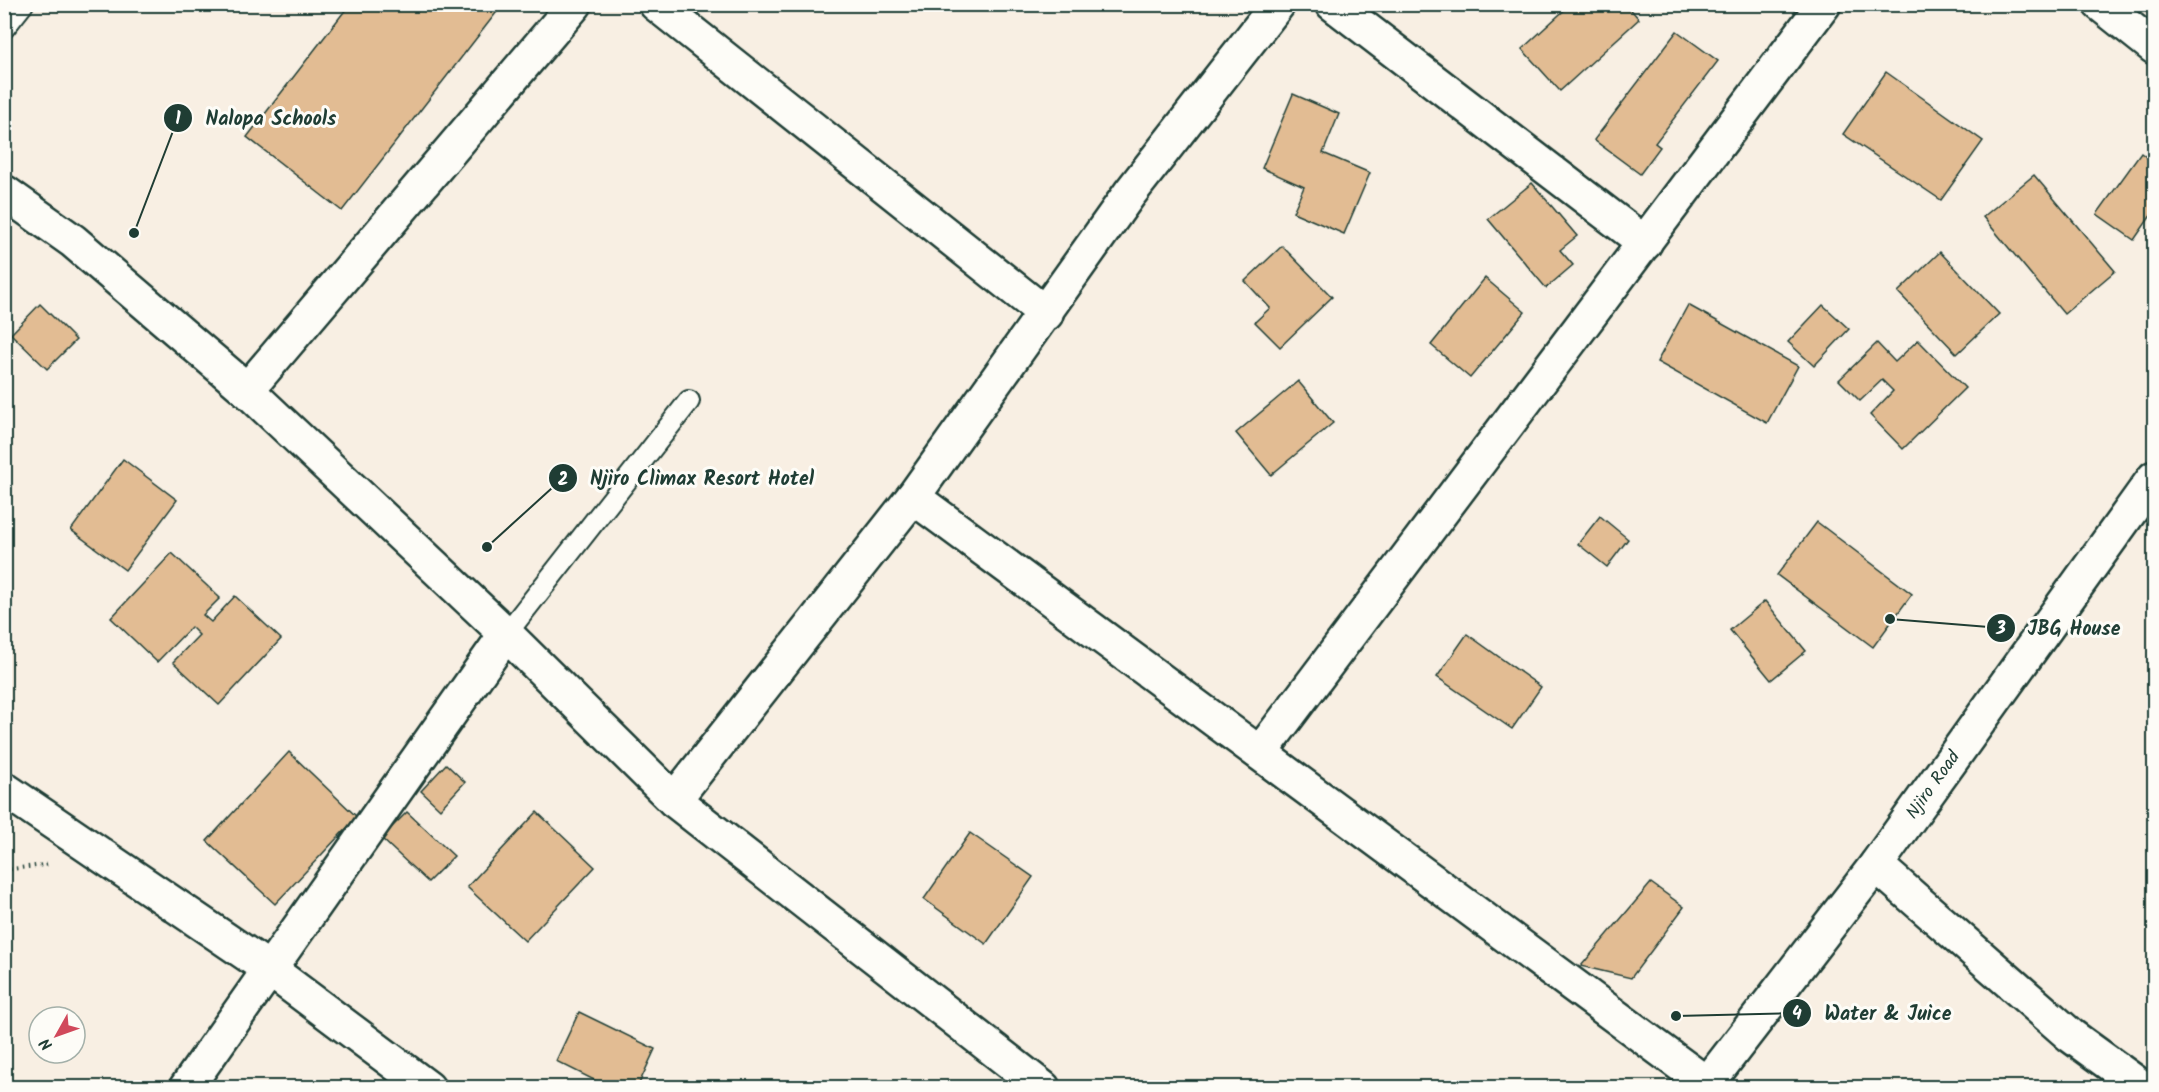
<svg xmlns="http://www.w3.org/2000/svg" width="2159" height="1092" font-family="Kalam,sans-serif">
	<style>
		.building { fill: #e2bc93; stroke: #1f3d34; stroke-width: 1.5 }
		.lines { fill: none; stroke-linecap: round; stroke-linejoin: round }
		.lane-casing { stroke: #1f3d34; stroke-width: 24 }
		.street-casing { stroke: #1f3d34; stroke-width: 38 }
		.secondary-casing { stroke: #1f3d34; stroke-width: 38 }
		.path { stroke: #1f3d34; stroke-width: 4; stroke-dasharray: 1.5 4.5; stroke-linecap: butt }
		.lane { stroke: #fdfcf7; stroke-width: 20 }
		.street { stroke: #fdfcf7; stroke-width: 33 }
		.secondary { stroke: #fdfcf7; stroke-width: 33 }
		.labels { text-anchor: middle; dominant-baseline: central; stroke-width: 6; stroke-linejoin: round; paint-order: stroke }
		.street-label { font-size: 18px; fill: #1f3d34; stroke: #fdfcf7 }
		.leader { fill: none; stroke: #1f3d34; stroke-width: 2 }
		.callout-dot { fill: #1f3d34; stroke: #fdfcf7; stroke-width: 2 }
		.mark-label { font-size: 18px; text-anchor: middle; font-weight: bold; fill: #fff }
		.callout-label { font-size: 20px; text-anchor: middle; font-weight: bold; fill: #1f3d34; stroke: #fdfcf7; stroke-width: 6; stroke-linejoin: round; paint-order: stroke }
	</style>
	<rect width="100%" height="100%" fill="#f8efe3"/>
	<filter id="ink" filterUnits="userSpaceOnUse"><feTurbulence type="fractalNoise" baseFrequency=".0167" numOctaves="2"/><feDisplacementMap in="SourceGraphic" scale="12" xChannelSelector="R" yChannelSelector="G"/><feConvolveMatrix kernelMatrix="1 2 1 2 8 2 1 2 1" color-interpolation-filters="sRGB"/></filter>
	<g filter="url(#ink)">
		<g class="building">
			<path d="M350 4H503L342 211 247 137Z"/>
			<path d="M1571 4H1626L1639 19 1560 91 1522 49Z"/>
			<path d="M1677 31 1718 61 1655 143 1660 147 1640 174 1594 140Z"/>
			<path d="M1886 72 1983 141 1941 200 1843 134Z"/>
			<path d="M1293 94 1339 114 1323 153 1370 173 1344 234 1293 212 1304 187 1262 168Z"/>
			<path d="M2141 153 2154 163V211L2134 240 2097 214Z"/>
			<path d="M2034 175 2115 271 2064 314 1983 217Z"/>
			<path d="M1532 183 1577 236 1560 250 1573 265 1546 288 1488 219Z"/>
			<path d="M1282 246 1332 297 1280 347 1255 322 1270 308 1245 281Z"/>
			<path d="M1940 252 1999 314 1957 354 1898 292Z"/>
			<path d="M1485 278 1525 312 1470 378 1431 345Z"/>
			<path d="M40 304 76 340 47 369 11 334Z"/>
			<path d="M1688 305 1798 366 1767 423 1657 362Z"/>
			<path d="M1823 305 1849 329 1814 366 1788 342Z"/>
			<path d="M1918 340 1965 388 1903 449 1870 415 1893 391 1882 380 1860 401 1839 380 1877 343 1895 362Z"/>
			<path d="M1298 381 1333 423 1271 475 1236 433Z"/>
			<path d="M123 459 177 500 125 570 71 530Z"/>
			<path d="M1600 516 1628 539 1607 567 1578 544Z"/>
			<path d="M1817 522 1912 594 1873 647 1777 575Z"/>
			<path d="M172 553 220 598 203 615 211 622 235 596 281 639 219 705 173 662 199 635 191 627 157 662 111 618Z"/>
			<path d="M1765 601 1806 651 1771 680 1730 630Z"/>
			<path d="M1467 634 1541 687 1512 729 1437 677Z"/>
			<path d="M289 752 357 817 275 904 207 841Z"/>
			<path d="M446 764 465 782 440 809 421 791Z"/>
			<path d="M407 812 454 856 428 882 381 838Z"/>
			<path d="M537 812 595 867 525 941 467 887Z"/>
			<path d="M970 833 1033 877 986 944 924 899Z"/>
			<path d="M1651 883 1684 907 1631 978 1581 966Z"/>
			<path d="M579 1012 655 1049 637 1088H610L556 1061Z"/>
		</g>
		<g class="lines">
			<defs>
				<g id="lane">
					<path d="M4 28 23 4"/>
					<path d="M506 634 689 401"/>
				</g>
				<g id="street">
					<path d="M656 4 1046 314"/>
					<path d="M1333 4 1645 243"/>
					<path d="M2100 4 2154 47"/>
					<path d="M4 192 73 241 247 390 506 634 674 800 1043 1088"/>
					<path d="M247 390 575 4"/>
					<path d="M913 497 1707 1084"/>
					<path d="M1260 753 1824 4"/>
					<path d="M4 789 269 969 428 1088"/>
					<path d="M674 800 913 497 1130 193 1278 4"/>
					<path d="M1876 865 2070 1035 2143 1088"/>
					<path d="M186 1088 506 634"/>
				</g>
				<g id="secondary">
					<path id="s1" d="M1704 1088 1876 865 2154 478"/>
				</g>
			</defs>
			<use href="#lane" class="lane-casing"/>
			<use href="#street" class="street-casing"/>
			<use href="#secondary" class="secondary-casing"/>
			<path class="path" d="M4 870 51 864"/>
			<use href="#lane" class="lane"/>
			<use href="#street" class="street"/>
			<use href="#secondary" class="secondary"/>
		</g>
	</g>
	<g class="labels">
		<g class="street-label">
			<text stroke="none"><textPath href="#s1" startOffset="380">Njiro Road</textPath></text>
		</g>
	</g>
	<path class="leader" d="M134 233L178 118M487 547L563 478M1890 619L2001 628M1676 1016L1797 1013"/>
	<g class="callout-dot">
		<circle cx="134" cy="233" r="6"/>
		<circle cx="487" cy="547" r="6"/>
		<circle cx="1890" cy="619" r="6"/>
		<circle cx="1676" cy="1016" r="6"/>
		<circle cx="178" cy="118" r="15"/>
		<circle cx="563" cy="478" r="15"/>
		<circle cx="2001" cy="628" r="15"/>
		<circle cx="1797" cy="1013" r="15"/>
	</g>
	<g class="mark-label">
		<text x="178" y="124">1</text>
		<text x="563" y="485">2</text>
		<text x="2001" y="634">3</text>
		<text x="1797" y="1019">4</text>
	</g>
	<g class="callout-label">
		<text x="271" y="125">Nalopa Schools</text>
		<text x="702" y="485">Njiro Climax Resort Hotel</text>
		<text x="2074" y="635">JBG House</text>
		<text x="1888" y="1020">Water &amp; Juice</text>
	</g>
	<rect width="2159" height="1092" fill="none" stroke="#fdfcf7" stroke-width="24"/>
	<rect x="12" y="12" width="2135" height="1068" fill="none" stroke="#1f3d34" stroke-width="2" filter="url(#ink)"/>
	<g transform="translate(57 1035) rotate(230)"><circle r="28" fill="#fdfcf7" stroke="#a4b0a9" stroke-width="1.5"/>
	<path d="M0-4.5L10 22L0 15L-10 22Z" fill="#d1495b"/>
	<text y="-9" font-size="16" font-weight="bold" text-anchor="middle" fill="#1f3d34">N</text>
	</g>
</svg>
